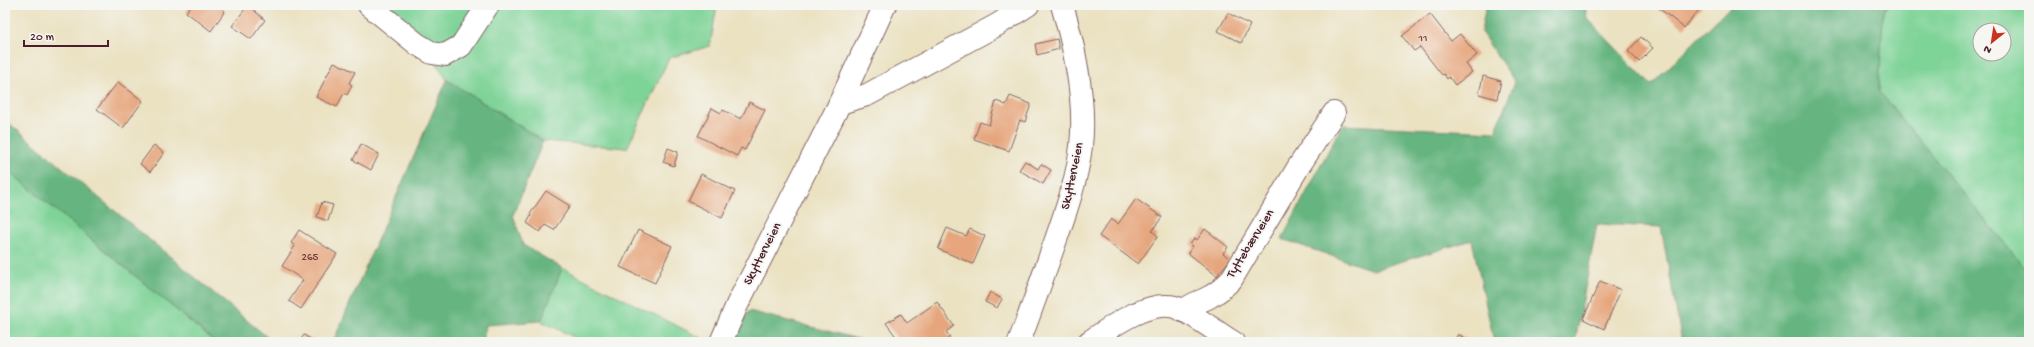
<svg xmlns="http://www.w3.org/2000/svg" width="2034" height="347" font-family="'Gochi Hand',sans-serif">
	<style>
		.green { fill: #7ed397; stroke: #647961; fill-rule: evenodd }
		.forest { fill: #66b580; stroke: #586a56 }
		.building { fill: #e6a57c }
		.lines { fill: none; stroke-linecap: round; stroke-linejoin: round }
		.minor-casing { stroke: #826360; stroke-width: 24 }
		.minor { stroke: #fff; stroke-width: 22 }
		.labels { text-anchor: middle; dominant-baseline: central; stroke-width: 4; stroke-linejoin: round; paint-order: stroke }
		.number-label { font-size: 11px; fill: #71403f }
		.street-label { font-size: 13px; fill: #4a1f2b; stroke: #f6f6f2 }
	</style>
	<rect width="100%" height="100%" fill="#f6f6f2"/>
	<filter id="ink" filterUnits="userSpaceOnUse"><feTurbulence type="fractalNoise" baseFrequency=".025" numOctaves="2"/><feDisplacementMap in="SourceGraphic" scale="8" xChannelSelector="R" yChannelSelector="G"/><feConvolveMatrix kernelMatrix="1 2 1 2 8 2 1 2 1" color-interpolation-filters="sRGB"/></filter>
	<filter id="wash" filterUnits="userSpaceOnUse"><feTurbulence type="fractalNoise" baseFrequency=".012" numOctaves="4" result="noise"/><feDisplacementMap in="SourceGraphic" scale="16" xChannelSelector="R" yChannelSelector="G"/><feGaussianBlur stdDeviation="0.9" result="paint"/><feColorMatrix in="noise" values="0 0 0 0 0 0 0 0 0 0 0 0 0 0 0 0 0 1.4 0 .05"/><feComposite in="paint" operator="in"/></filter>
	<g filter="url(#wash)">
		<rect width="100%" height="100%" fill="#ebe2c2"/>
		<g class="green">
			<path d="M382 5H717L710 46 669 58 627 148 543 141 447 80 421 38Z"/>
			<path d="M1887 5H2029V273L1878 91 1883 12ZM1980 30H2004V54H1980Z"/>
			<path d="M5 168 215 342H5Z"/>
			<path d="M562 268 709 342H584L541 321Z"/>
		</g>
		<g class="forest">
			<path d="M1486 5H1585L1587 18 1651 85 1732 5H1887L1883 12 1879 91 2029 273V342H1682L1661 227 1597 224 1575 342H1494L1472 240 1373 270 1282 239 1342 125 1495 132 1515 82 1481 32Z"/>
			<path d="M447 80 543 141 513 215 523 245 562 268 541 321 486 325 483 342H333Z"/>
			<path d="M5 120 267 337 273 342H215L5 168Z"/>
			<path d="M749 311 870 342H733Z"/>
		</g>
		<g id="blocks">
			<g class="building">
				<path d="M191 5H220L219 7 225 11 211 31 186 12Z"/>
				<path d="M248 5 265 20 251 39 232 26Z"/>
				<path d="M1655 5H1703L1684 28Z"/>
				<path d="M1228 13 1250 25 1241 43 1218 31Z"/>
				<path d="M1430 14 1451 41 1460 34 1477 55 1466 64 1472 72 1455 85 1449 77 1447 79 1444 74 1442 75 1420 47 1414 51 1402 36Z"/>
				<path d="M1641 37 1653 48 1639 62 1628 51Z"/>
				<path d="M1057 39 1059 49 1037 55 1035 44Z"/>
				<path d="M334 62 355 72 349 83 352 85 347 95 344 93 337 107 316 97Z"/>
				<path d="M1483 76 1501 81 1497 99 1479 94Z"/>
				<path d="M118 82 143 101 123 128 97 109Z"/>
				<path d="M1010 96 1031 104 1025 122 1020 120 1009 151 974 139 980 122 989 125 996 101 1006 105Z"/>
				<path d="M749 102 765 110 745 150 741 148 737 156 698 136 712 108 721 113 723 110 741 119Z"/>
				<path d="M361 144 379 154 371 170 353 160Z"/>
				<path d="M154 145 164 153 150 172 140 164Z"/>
				<path d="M668 148 678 152 674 166 663 162Z"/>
				<path d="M1025 161 1038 169 1041 164 1051 170 1043 184 1019 170Z"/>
				<path d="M701 174 735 191 722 218 688 201Z"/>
				<path d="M546 191 570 206 554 230 545 225 540 232 527 223 531 216 530 214Z"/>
				<path d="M1136 199 1162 217 1152 231 1158 236 1138 264 1099 236 1111 219 1118 224Z"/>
				<path d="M322 202 333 205 328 221 317 217Z"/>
				<path d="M947 228 966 236 970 229 985 236 973 264 938 249Z"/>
				<path d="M1205 229 1228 247 1223 253 1230 259 1217 276 1188 253 1193 246 1190 244 1195 238 1197 240Z"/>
				<path d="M299 230 337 254 301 309 289 301 303 280 282 266 295 246 291 243Z"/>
				<path d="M638 230 672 246 655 283 620 267Z"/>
				<path d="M1600 281 1621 290 1604 329 1583 319Z"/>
				<path d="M990 292 1002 299 997 308 985 302Z"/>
				<path d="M937 302 954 326 946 332 950 337 943 342H900L886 323 901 314 907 323Z"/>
				<path d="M1458 334 1470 341 1469 342H1453Z"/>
				<path d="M304 335 315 342H299Z"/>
			</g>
		</g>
	</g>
	<g filter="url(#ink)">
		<use href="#blocks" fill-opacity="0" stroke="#826360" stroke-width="1"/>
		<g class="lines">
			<defs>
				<g id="minor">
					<path d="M369 5 417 44 432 53 445 55 461 46 488 5"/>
					<path d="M840 103 867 95 997 25 1028 5"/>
					<path d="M1183 311C1192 303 1201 302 1211 296 1219 292 1225 286 1231 280L1299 166 1334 113"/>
					<path d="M721 342 737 305 836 111 885 5"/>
					<path d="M1019 342C1031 311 1042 279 1053 248 1065 214 1077 181 1081 146 1086 100 1075 49 1062 5"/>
					<path d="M1089 342C1111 327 1147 300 1175 307 1186 309 1221 335 1233 342"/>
				</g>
			</defs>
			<use href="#minor" class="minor-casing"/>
			<use href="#minor" class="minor"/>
		</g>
	</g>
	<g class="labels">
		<g class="number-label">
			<text x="1423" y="39">11</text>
			<text x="310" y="258">265</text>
		</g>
		<g class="street-label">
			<text transform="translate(1073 176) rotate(-78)">Skytterveien</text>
			<text transform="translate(1251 244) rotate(-58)">Tyttebærveien</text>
			<text transform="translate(763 254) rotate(-63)">Skytterveien</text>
		</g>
	</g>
	<rect width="2034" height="347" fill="none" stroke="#f6f6f2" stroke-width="20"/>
	<g transform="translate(1992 42) rotate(210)"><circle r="19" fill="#f6f6f2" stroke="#b1a0a2"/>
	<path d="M0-3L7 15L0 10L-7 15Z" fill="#c8321e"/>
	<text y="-6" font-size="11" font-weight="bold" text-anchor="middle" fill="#4a1f2b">N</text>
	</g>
	<path d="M24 40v6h84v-6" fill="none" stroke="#4a1f2b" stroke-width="2"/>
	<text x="30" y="40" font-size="12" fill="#4a1f2b" stroke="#f6f6f2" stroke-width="3" paint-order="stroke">20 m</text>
</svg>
